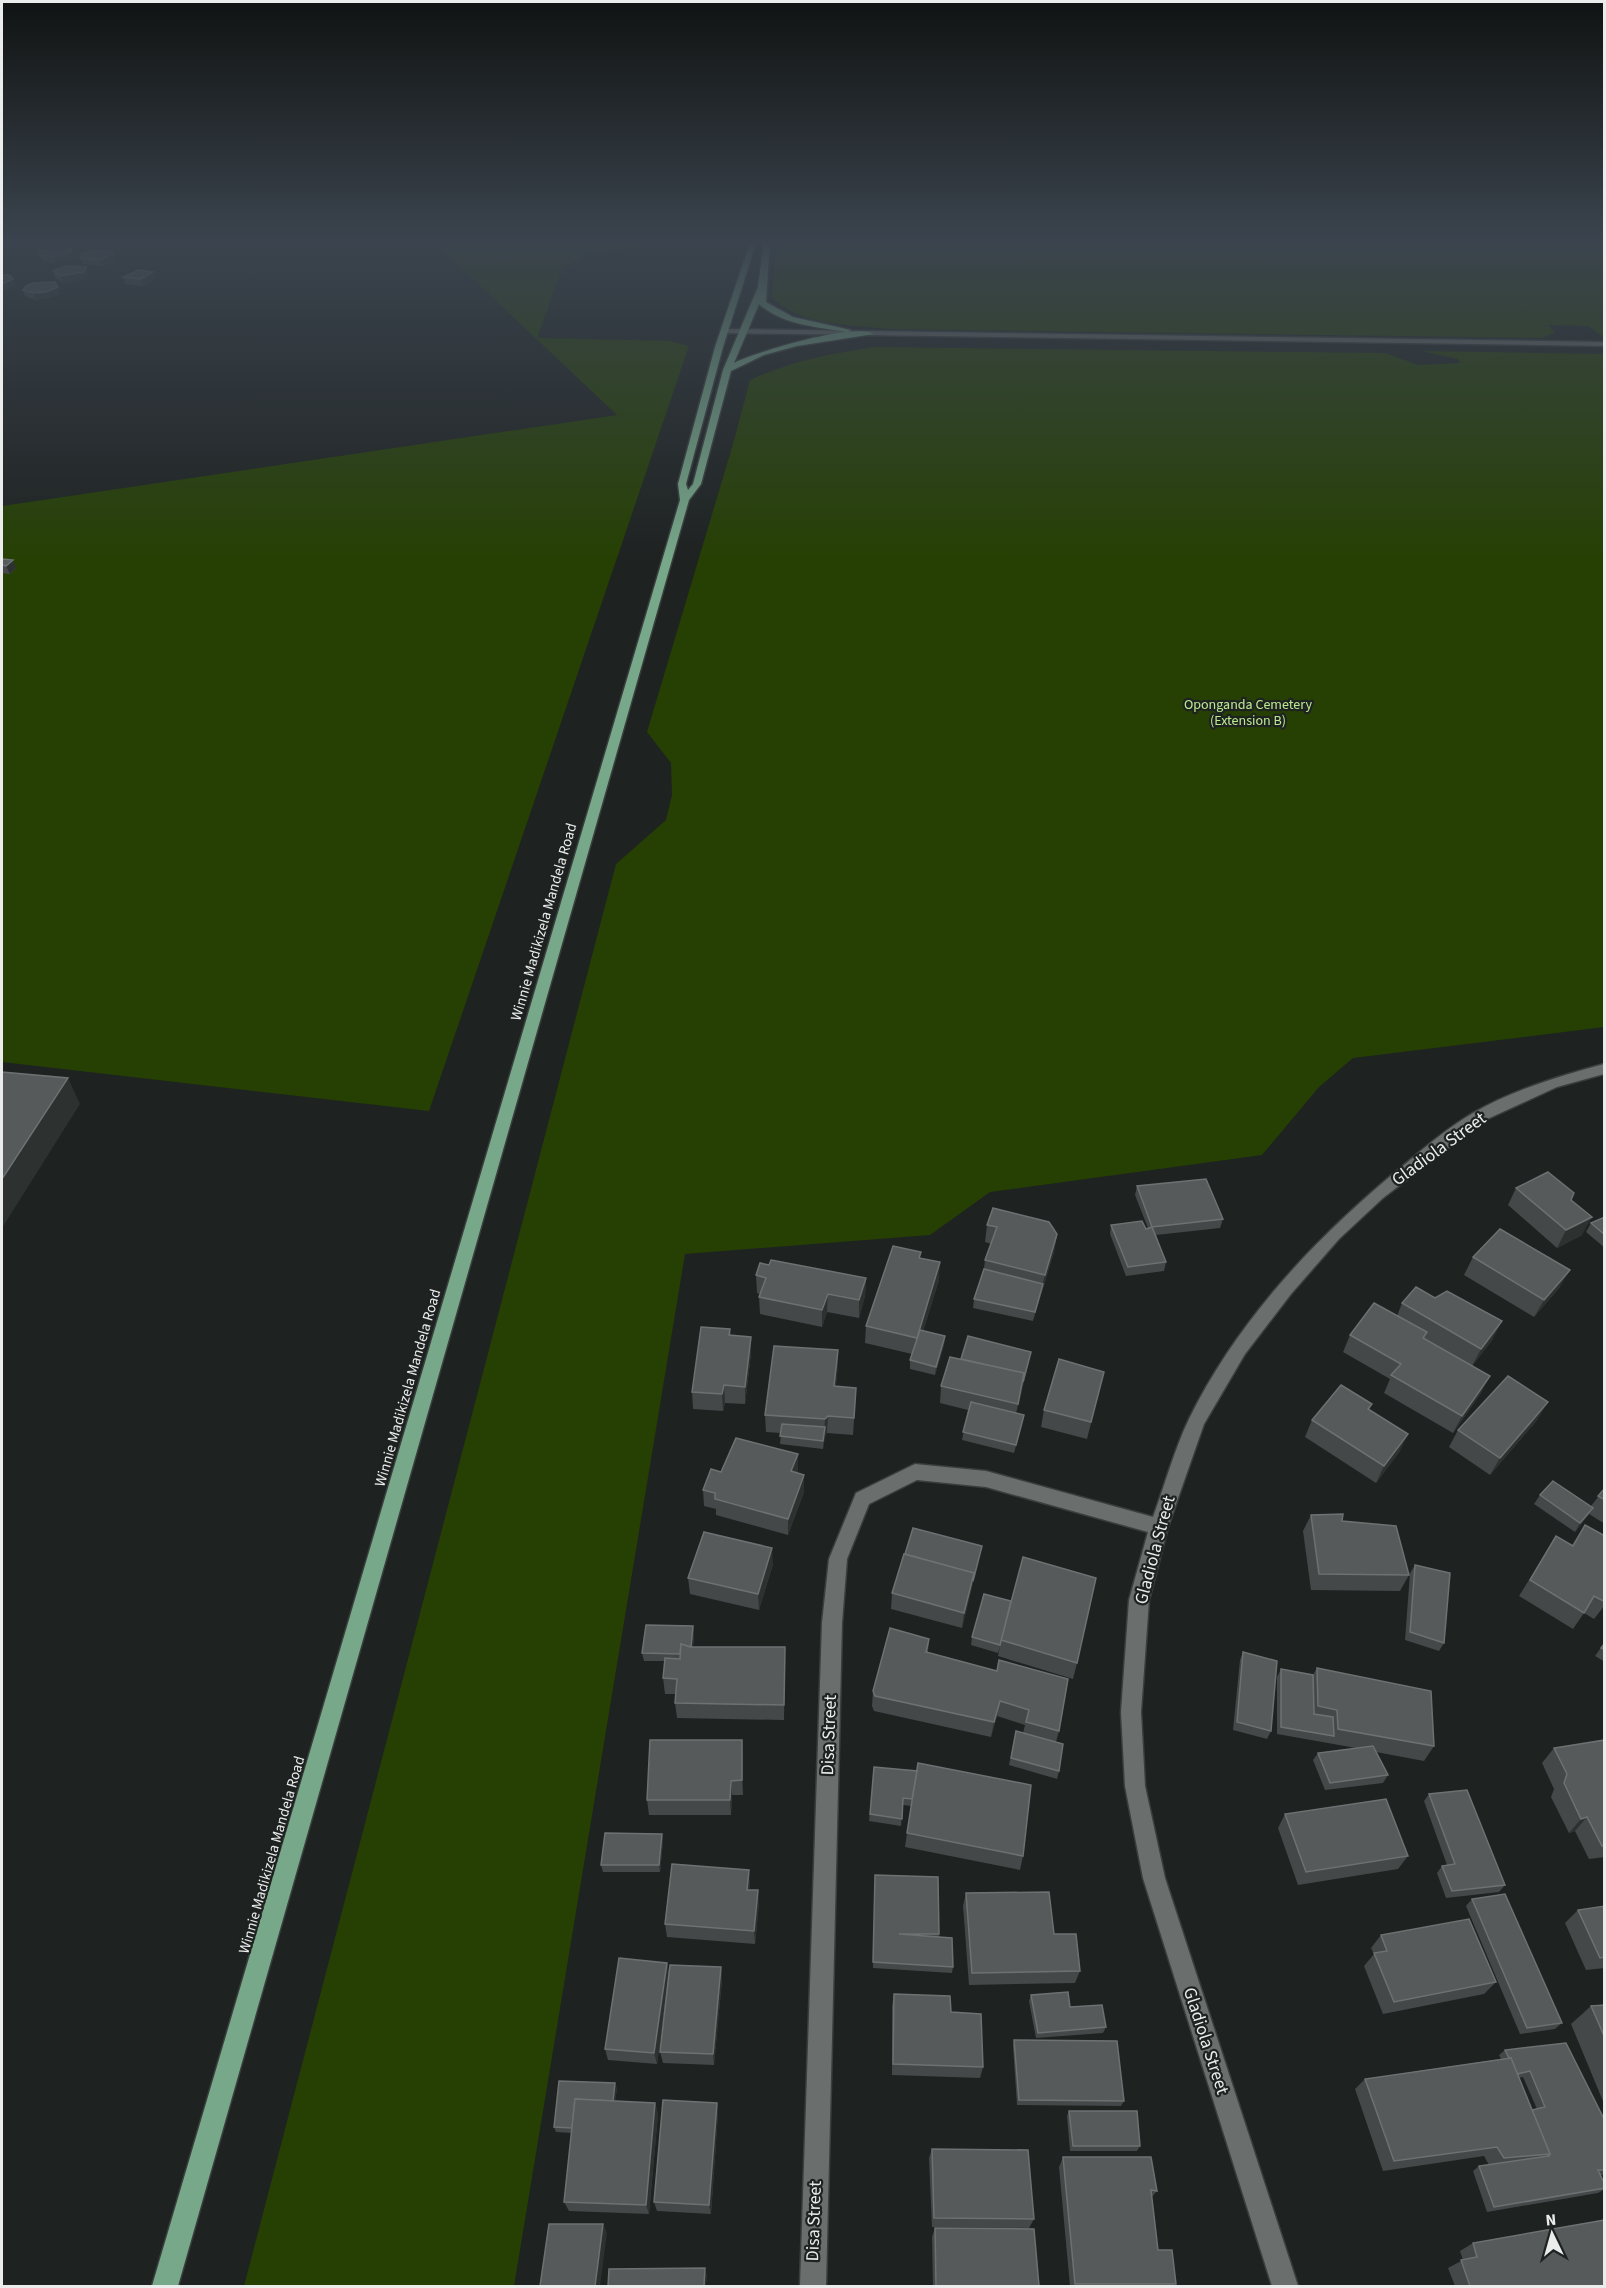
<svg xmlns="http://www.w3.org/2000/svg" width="1606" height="2288" font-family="'Source Sans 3',sans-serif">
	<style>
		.green { fill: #264003 }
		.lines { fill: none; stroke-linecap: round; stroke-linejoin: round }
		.minor-casing { stroke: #3a3e3d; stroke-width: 3 }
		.major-casing { stroke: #3a3e3d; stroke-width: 3 }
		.minor { fill: #6a6f6d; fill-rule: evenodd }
		.major { fill: #78a88a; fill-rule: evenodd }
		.wall { fill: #444848; fill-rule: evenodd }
		.shaded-wall { fill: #2d3231 }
		.building { fill: #565a5a; stroke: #6d7171; stroke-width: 1.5 }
		.labels { text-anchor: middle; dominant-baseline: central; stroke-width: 4.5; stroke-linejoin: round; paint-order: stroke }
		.far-park-label { font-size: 14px; fill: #bcea90; stroke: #1e2221 }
		.street-label { font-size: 15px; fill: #ebeded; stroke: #1e2221 }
		.near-street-label { font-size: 18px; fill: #ebeded; stroke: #1e2221 }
	</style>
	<rect width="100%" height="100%" fill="#1e2221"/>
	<g class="green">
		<path d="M432 240H701L587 253 561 271 537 338 669 341 689 346 429 1111 2 1062V506L617 415Z"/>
		<path d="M777 240H1604V337L1588 326 1548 325 1555 332 1543 338 893 329C858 326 796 325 772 297Z"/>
		<path d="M874 347 1385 353 1418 365 1460 363 1458 359 1421 351 1604 354V1027L1353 1058 1319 1087 1262 1155 990 1192 930 1235 685 1254 514 2286H244L616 864 666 820 672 795 671 763 647 732 733 444 750 380C792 361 829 354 874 347Z"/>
	</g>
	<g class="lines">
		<defs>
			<g id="minor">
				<path d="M724 329 1604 342V346L721 333V329Z"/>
				<path d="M1604 1064V1074L1557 1087 1483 1121 1383 1198 1339 1239 1291 1294 1245 1354 1204 1424 1168 1527 1149 1600 1141 1712 1145 1786 1165 1878 1298 2286H1272L1143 1878 1125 1786 1121 1712 1129 1600 1148 1532 986 1487 917 1480 869 1504 847 1559 842 1623 826 2286H800L822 1623 829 1559 856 1493 915 1464 986 1471 1153 1517C1165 1485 1174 1450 1189 1419 1238 1319 1318 1235 1404 1165 1425 1147 1449 1127 1473 1113 1513 1090 1559 1076 1604 1064Z"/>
			</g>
			<path id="major" d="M751 240H757L723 347 686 484 688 490 693 484 723 370 758 287 764 240H770L766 302 793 317 851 330 847 332C817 327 782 325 759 304L734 363C756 352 854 322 874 334L797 346 764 355 731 371 701 484 689 500 178 2286H152L680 500 678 484 715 347Z"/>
		</defs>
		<use href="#minor" class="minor-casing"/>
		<use href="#major" class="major-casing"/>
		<use href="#minor" class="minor"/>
		<use href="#major" class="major"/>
	</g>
	<g class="wall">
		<path d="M72 250 74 256 68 260 55 263 43 261 39 252Z"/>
		<path d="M80 258 115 261 102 266 82 264Z"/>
		<path d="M86 267 88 274 86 279 63 283 55 278 53 271Z"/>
		<path d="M153 272 155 278 143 286 125 284 123 277Z"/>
		<path d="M58 287 60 294 48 298 36 300 25 296 23 290Z"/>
		<path d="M2 559 16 568 10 574 2 573Z"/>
		<path d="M1137 1186 1223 1219 1220 1228 1156 1235 1166 1262 1164 1271 1126 1276 1110 1234 1111 1225 1148 1228 1135 1195Z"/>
		<path d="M1516 1188 1571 1200 1582 1235 1557 1248 1508 1205Z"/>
		<path d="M1605 1217V1248L1586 1232 1591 1223Z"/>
		<path d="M987 1225 1057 1234 1054 1252 1033 1321 973 1308 974 1299 984 1269 985 1260 991 1244 985 1242Z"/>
		<path d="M921 1252 920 1258 939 1280 923 1331 945 1336 944 1345 935 1375 910 1369V1360L912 1354 865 1343 866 1326Z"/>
		<path d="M1473 1257 1560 1287 1534 1317 1464 1275Z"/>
		<path d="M769 1265 866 1278 865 1296 859 1318 827 1312 822 1327 760 1314 759 1297 760 1294 757 1293 756 1275Z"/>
		<path d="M1402 1303 1493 1339 1472 1366 1481 1393 1453 1433 1384 1393 1390 1379 1343 1352 1350 1335 1397 1316ZM1424 1338 1461 1359 1424 1339Z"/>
		<path d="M730 1329 731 1336 751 1337V1354L745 1404 725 1403 723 1411 693 1409 692 1392Z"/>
		<path d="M838 1350 836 1386 855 1405 853 1435 827 1433 825 1436 823 1449 780 1444 781 1433 766 1432 765 1415Z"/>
		<path d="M1029 1361 1016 1413 1022 1424 1014 1453 962 1440 968 1410 940 1403 941 1386Z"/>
		<path d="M1104 1372 1087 1439 1041 1427 1044 1410Z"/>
		<path d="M1372 1404 1369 1410 1400 1451 1376 1483 1305 1437 1312 1420Z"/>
		<path d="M1538 1419 1490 1475 1449 1447 1458 1430Z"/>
		<path d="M798 1471 797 1473 804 1492 788 1535 716 1515V1509L704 1506 703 1490 721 1472Z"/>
		<path d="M1605 1488V1524L1589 1514 1575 1532 1534 1504 1540 1495 1591 1506Z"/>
		<path d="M1311 1515 1342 1521 1409 1575 1400 1591 1311 1590 1303 1531Z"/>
		<path d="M1585 1525 1605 1536V1605L1594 1619 1584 1613 1573 1629 1519 1596 1556 1536 1572 1545Z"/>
		<path d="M982 1546 962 1628 891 1609 892 1593Z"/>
		<path d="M773 1564 759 1610 690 1594 688 1578Z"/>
		<path d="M1415 1565 1444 1643 1439 1651 1405 1640 1410 1573Z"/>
		<path d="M1011 1601 1077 1663 1073 1679 998 1656 1000 1646 998 1653 971 1645 972 1637Z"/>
		<path d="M693 1626 694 1634 693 1647 785 1662 784 1720 677 1718 675 1703 676 1694H665L663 1678 665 1661H644L642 1653Z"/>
		<path d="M929 1639 928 1652 997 1671 1059 1731 1056 1742 1059 1771 1057 1779 1009 1765 1016 1731 1023 1733 1025 1725 997 1716 991 1737 874 1711 872 1706 873 1691Z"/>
		<path d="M1605 1642V1662L1595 1656Z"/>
		<path d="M1243 1652 1271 1731 1267 1739 1233 1730 1240 1660Z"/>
		<path d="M1317 1668 1434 1746 1424 1761 1376 1752 1388 1775 1383 1783 1325 1790 1313 1760 1318 1753 1356 1748 1277 1734V1677L1281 1669 1313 1675Z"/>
		<path d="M1605 1740V1857L1589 1859 1575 1831 1569 1833 1551 1797 1554 1789 1542 1763 1554 1748Z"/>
		<path d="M743 1755V1795H732L731 1815H649L647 1800Z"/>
		<path d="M874 1767 1023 1856 1020 1870 905 1847 911 1806 903 1805 901 1826 869 1821Z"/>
		<path d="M1429 1794 1505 1885 1499 1892 1446 1898 1437 1873 1442 1866 1447 1865 1424 1801Z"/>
		<path d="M1285 1814 1408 1856 1398 1869 1298 1885 1278 1828Z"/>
		<path d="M662 1834 663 1841 660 1872H603L601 1865Z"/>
		<path d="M875 1875 939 1934V1937L953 1967 952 1973 873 1968Z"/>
		<path d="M750 1883 749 1890 759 1903 755 1944 667 1937 665 1924Z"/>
		<path d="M966 1893 1054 1934 1080 1971 1075 1983 969 1985 963 1906Z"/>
		<path d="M1472 1899 1562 2023 1555 2029 1520 2034 1466 1906Z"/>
		<path d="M1605 1906V1968L1586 1970 1565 1923 1578 1910Z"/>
		<path d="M1381 1935 1496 1982 1484 1994 1383 2014 1364 1966 1374 1954 1371 1948Z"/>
		<path d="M667 1963 669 1975 657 2064 608 2060 605 2049Z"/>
		<path d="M721 1967 722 1980 714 2065 663 2063 660 2052Z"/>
		<path d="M894 1994 951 2012 983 2067 980 2078 892 2075V2006Z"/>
		<path d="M1031 1995 1070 2007 1106 2027 1103 2033 1036 2038 1029 2001Z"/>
		<path d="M1605 2005V2106L1571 2024 1591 2006Z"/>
		<path d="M1014 2040 1124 2101 1121 2106 1017 2105 1013 2046Z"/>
		<path d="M1505 2050 1605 2121V2175H1600L1605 2185V2189L1598 2193 1487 2212 1473 2171 1479 2166 1489 2165 1484 2156 1383 2171 1355 2089 1365 2079 1501 2059 1499 2055ZM1523 2077 1537 2109 1532 2110 1519 2078Z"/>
		<path d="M617 2088 615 2101 655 2103 658 2114 649 2214 569 2211 564 2202 572 2133 556 2132 554 2127Z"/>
		<path d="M1069 2111 1140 2146 1137 2151H1070L1067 2116Z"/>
		<path d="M718 2113 711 2214 657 2211 654 2202Z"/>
		<path d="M932 2149 1034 2219 1029 2228 932 2227 929 2158Z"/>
		<path d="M1063 2157 1157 2191 1151 2198 1158 2250 1176 2284 1173 2286H1070L1059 2167Z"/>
		<path d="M935 2228 1039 2286H933L932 2237Z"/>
		<path d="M1473 2243 1605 2286H1455L1448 2268 1463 2260 1460 2251Z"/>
	</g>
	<g class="shaded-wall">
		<path d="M72 250 74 256 68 260 55 263 53 256Z"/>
		<path d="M113 254 115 261 102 266 100 260Z"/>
		<path d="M86 267 88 274 86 279 63 283 60 276Z"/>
		<path d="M153 272 155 278 143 286 141 279Z"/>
		<path d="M13 279 15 286 3 291 2 284Z"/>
		<path d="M58 287 60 294 48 298 36 300 33 293Z"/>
		<path d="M13 560 16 568 10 574 6 566Z"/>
		<path d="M68 1078 80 1104 2 1228V1179Z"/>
		<path d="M1592 1217 1582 1235 1557 1248 1566 1230Z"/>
		<path d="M1057 1234 1054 1252 1033 1321 1045 1275Z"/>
		<path d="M940 1262 939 1280 915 1355 917 1338Z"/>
		<path d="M1570 1270 1560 1287 1534 1317 1544 1300Z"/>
		<path d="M866 1278 865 1296 859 1318V1300Z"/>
		<path d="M828 1294 827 1312 822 1327V1310Z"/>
		<path d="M1502 1321 1493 1339 1472 1366 1481 1349Z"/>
		<path d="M945 1336 944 1345 935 1375 936 1367Z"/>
		<path d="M751 1337V1354L745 1404V1387Z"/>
		<path d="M838 1350V1367L834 1403V1386Z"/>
		<path d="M1031 1352 1029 1361 1015 1421 1024 1373Z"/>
		<path d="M1490 1376 1481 1393 1453 1433 1462 1416Z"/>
		<path d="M724 1385 725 1403 723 1411 722 1394Z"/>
		<path d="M1548 1402 1538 1419 1490 1475 1500 1458Z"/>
		<path d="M828 1416 827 1433 825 1436 823 1449 825 1419Z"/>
		<path d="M1408 1434 1400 1451 1376 1483 1384 1466Z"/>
		<path d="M798 1454V1471L791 1488V1471Z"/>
		<path d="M804 1475V1492L788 1535V1519Z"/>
		<path d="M1593 1508 1588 1516 1575 1532 1580 1523Z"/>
		<path d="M982 1546 980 1555 962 1628 964 1613Z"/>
		<path d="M772 1548 773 1564 759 1610 758 1594Z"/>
		<path d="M693 1626 694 1634 691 1662V1654Z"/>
		<path d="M1000 1701 997 1716 991 1737 994 1722Z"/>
		<path d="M742 1740 743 1755V1795L742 1780Z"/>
		<path d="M731 1781 732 1795 731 1815 730 1800Z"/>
		<path d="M1587 1817 1575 1831 1569 1833 1581 1819Z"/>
		<path d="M662 1834 663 1841 660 1872 659 1865Z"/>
		<path d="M749 1870 750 1883 748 1903 747 1890Z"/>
		<path d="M758 1890 759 1903 755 1944 754 1931Z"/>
		<path d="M667 1963 669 1975 657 2064 654 2053Z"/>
		<path d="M721 1967 722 1980 714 2065 713 2054Z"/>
		<path d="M615 2083 617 2088 614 2111 612 2106Z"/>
		<path d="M655 2103 658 2114 649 2214 646 2205Z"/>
		<path d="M717 2103 718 2113 711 2214 709 2205Z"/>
		<path d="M603 2224 607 2233 600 2286H595Z"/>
		<path d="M705 2268 707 2276 706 2286H704Z"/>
	</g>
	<g class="building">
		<path d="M58 246 69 247 72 250 66 254 53 256 41 255 39 252Z"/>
		<path d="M99 250 110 251 113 254 100 260 80 258 82 254Z"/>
		<path d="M65 266 86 267 84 272 60 276 53 271Z"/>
		<path d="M139 270 153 272 141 279 123 277Z"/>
		<path d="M2 275H10L13 279 2 284Z"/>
		<path d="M55 282 58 287 46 292 33 293 23 290 26 286 34 283Z"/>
		<path d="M2 559 13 560 6 566 2 565Z"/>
		<path d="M2 1072 68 1078 2 1179Z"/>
		<path d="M1548 1172 1574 1193 1571 1200 1592 1217 1566 1230 1516 1188Z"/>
		<path d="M1206 1179 1223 1219 1152 1227 1137 1186Z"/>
		<path d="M993 1208 1049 1222 1057 1234 1045 1275 985 1260 997 1227 987 1225Z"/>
		<path d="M1605 1217V1235L1591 1223Z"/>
		<path d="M1142 1221 1146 1229 1152 1227 1166 1262 1128 1267 1111 1225Z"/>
		<path d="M1500 1229 1570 1270 1544 1300 1473 1257Z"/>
		<path d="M893 1246 921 1252 919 1258 940 1262 917 1338 866 1326Z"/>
		<path d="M771 1260 866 1278 859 1300 828 1294 822 1310 759 1297 766 1278 756 1275 760 1263 769 1265Z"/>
		<path d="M984 1269 1043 1284 1035 1312 974 1299Z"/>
		<path d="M1416 1287 1435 1298 1447 1291 1502 1321 1481 1349 1402 1303Z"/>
		<path d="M1374 1303 1427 1332 1423 1338 1490 1376 1462 1416 1391 1375 1401 1364 1350 1335Z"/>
		<path d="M701 1327 730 1329 729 1335 751 1337 745 1387 724 1385 722 1394 692 1392Z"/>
		<path d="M920 1330 945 1336 936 1367 910 1360Z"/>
		<path d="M968 1336 1031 1352 1023 1382 1024 1373 961 1359Z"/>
		<path d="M774 1346 838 1350 834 1386 856 1388 854 1418 828 1416 825 1419 765 1415Z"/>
		<path d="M950 1357 1024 1373 1018 1404 941 1386Z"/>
		<path d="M1059 1359 1104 1372 1091 1422 1044 1410Z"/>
		<path d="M1508 1376 1548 1402 1500 1458 1458 1430Z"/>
		<path d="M1341 1385 1372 1404 1368 1409 1408 1434 1384 1466 1312 1420Z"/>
		<path d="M971 1402 1024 1415 1016 1445 963 1432Z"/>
		<path d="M782 1424 825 1427 823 1441 780 1436Z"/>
		<path d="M736 1438 798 1454 791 1471 804 1475 788 1519 715 1499V1493L703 1490 711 1469 721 1472Z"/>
		<path d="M1553 1481 1593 1508 1580 1523 1540 1495Z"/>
		<path d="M1605 1488V1500L1598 1496Z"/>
		<path d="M1343 1514 1342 1521 1396 1526 1409 1575 1319 1574 1311 1515Z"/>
		<path d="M1585 1525 1605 1536V1602L1594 1596 1584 1613 1530 1580 1556 1536 1573 1546Z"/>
		<path d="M913 1528 982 1546 973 1581 974 1573 905 1554Z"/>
		<path d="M704 1532 772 1548 758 1594 688 1578Z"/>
		<path d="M904 1554 974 1573 964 1613 892 1593Z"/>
		<path d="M1023 1557 1096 1578 1077 1663 1001 1640Z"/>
		<path d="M1415 1565 1450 1573 1444 1643 1410 1632Z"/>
		<path d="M984 1594 1011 1601 1000 1645 972 1637Z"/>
		<path d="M646 1625 693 1626 691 1647 681 1644 680 1654 642 1653Z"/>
		<path d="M890 1628 929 1639 926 1652 997 1671 999 1660 1068 1679 1059 1731 1026 1722 1029 1710 1000 1701 994 1722 875 1696 873 1691Z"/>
		<path d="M1605 1643V1650L1601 1648Z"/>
		<path d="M681 1644 690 1647H785L784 1705 675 1703 677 1679 663 1678 665 1658 680 1659Z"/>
		<path d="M1243 1652 1277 1661 1271 1731 1237 1722Z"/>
		<path d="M1317 1668 1431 1691 1434 1746 1338 1729 1337 1710 1318 1706Z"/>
		<path d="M1281 1669 1313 1675 1314 1714 1333 1717 1334 1736 1281 1727Z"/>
		<path d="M1016 1731 1063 1744 1059 1771 1011 1758Z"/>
		<path d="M650 1740H742V1780L731 1781 730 1800H647Z"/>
		<path d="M1605 1740V1845L1602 1846 1587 1817 1581 1819 1564 1783 1567 1774 1554 1748Z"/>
		<path d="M1373 1746 1388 1775 1330 1783 1318 1753Z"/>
		<path d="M918 1763 1031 1785 1023 1856 907 1833Z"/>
		<path d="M874 1767 917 1771 912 1799 903 1798 902 1819 870 1814Z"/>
		<path d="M1467 1790 1505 1885 1452 1891 1442 1866 1455 1864 1429 1794Z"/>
		<path d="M1386 1799 1408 1856 1306 1872 1285 1814Z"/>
		<path d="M605 1833 662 1834 659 1865H601Z"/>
		<path d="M672 1864 749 1870 747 1890H758L754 1931 665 1924Z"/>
		<path d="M875 1875 938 1877 939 1934H899L952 1938 953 1967 873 1962Z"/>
		<path d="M1049 1892 1054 1934H1076L1080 1971 972 1973 966 1893Z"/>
		<path d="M1505 1894 1562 2023 1527 2028 1472 1899Z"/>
		<path d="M1605 1906V1957L1600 1958 1578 1910Z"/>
		<path d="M1469 1919 1496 1982 1394 2002 1374 1953 1387 1951 1381 1935Z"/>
		<path d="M619 1958 667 1963 654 2053 605 2049Z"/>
		<path d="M670 1965 721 1967 713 2054 660 2052Z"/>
		<path d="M1068 1992 1070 2007 1102 2005 1106 2027 1038 2033 1031 1995Z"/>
		<path d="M894 1994 950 1996 951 2012 981 2014 983 2067 893 2064Z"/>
		<path d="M1605 2005V2038L1591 2006Z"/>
		<path d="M1014 2040 1117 2041 1124 2101 1019 2100Z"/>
		<path d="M1566 2043 1605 2121V2170H1598L1605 2185V2188L1494 2207 1479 2166 1549 2156 1548 2155 1550 2154 1532 2110 1545 2107 1530 2071 1517 2074 1511 2058H1509L1505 2050Z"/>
		<path d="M1511 2058 1550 2154 1504 2158 1497 2147 1394 2161 1365 2079Z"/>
		<path d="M559 2081 615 2083 613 2101 575 2099 572 2128 554 2127Z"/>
		<path d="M575 2099 655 2103 646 2205 564 2202Z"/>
		<path d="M663 2100 717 2103 709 2205 654 2202Z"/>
		<path d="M1069 2111H1137L1140 2146H1073Z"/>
		<path d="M932 2149 1028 2150 1034 2219 934 2218Z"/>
		<path d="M1063 2157H1151L1157 2191 1151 2190 1158 2250H1172L1176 2284H1075Z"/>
		<path d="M1605 2220V2286H1470L1461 2260 1477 2257 1473 2243Z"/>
		<path d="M549 2224H603L595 2286H540Z"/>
		<path d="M935 2228 1034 2229 1039 2286H936Z"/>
		<path d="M705 2268 704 2286H608L609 2269Z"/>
	</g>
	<linearGradient id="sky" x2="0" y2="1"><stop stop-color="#101312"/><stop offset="0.43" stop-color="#3b444e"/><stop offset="1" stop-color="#3b444e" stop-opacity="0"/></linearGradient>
	<rect width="1606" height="561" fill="url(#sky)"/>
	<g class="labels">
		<g class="far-park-label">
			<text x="1248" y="705">Oponganda Cemetery<tspan x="1248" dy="16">(Extension B)</tspan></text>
		</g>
		<g class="street-label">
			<text transform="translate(544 922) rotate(-74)">Winnie Madikizela Mandela Road</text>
			<text transform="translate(408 1388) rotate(-74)">Winnie Madikizela Mandela Road</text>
			<text transform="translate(272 1855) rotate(-74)">Winnie Madikizela Mandela Road</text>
		</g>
		<g class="near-street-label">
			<text transform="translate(1439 1149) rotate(-36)">Gladiola Street</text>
			<text transform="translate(1155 1550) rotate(-75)">Gladiola Street</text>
			<text transform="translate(829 1735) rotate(-88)">Disa Street</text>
			<text transform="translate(1206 2041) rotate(72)">Gladiola Street</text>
			<text transform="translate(814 2221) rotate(-88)">Disa Street</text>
		</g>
	</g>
	<rect width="1606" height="2288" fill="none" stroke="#ebeded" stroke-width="6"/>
	<g transform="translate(1552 2234) rotate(355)" stroke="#1e2221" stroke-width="4.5" paint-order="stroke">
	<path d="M0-4.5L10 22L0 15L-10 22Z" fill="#ebeded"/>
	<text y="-9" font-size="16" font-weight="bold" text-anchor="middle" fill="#ebeded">N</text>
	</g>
</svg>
